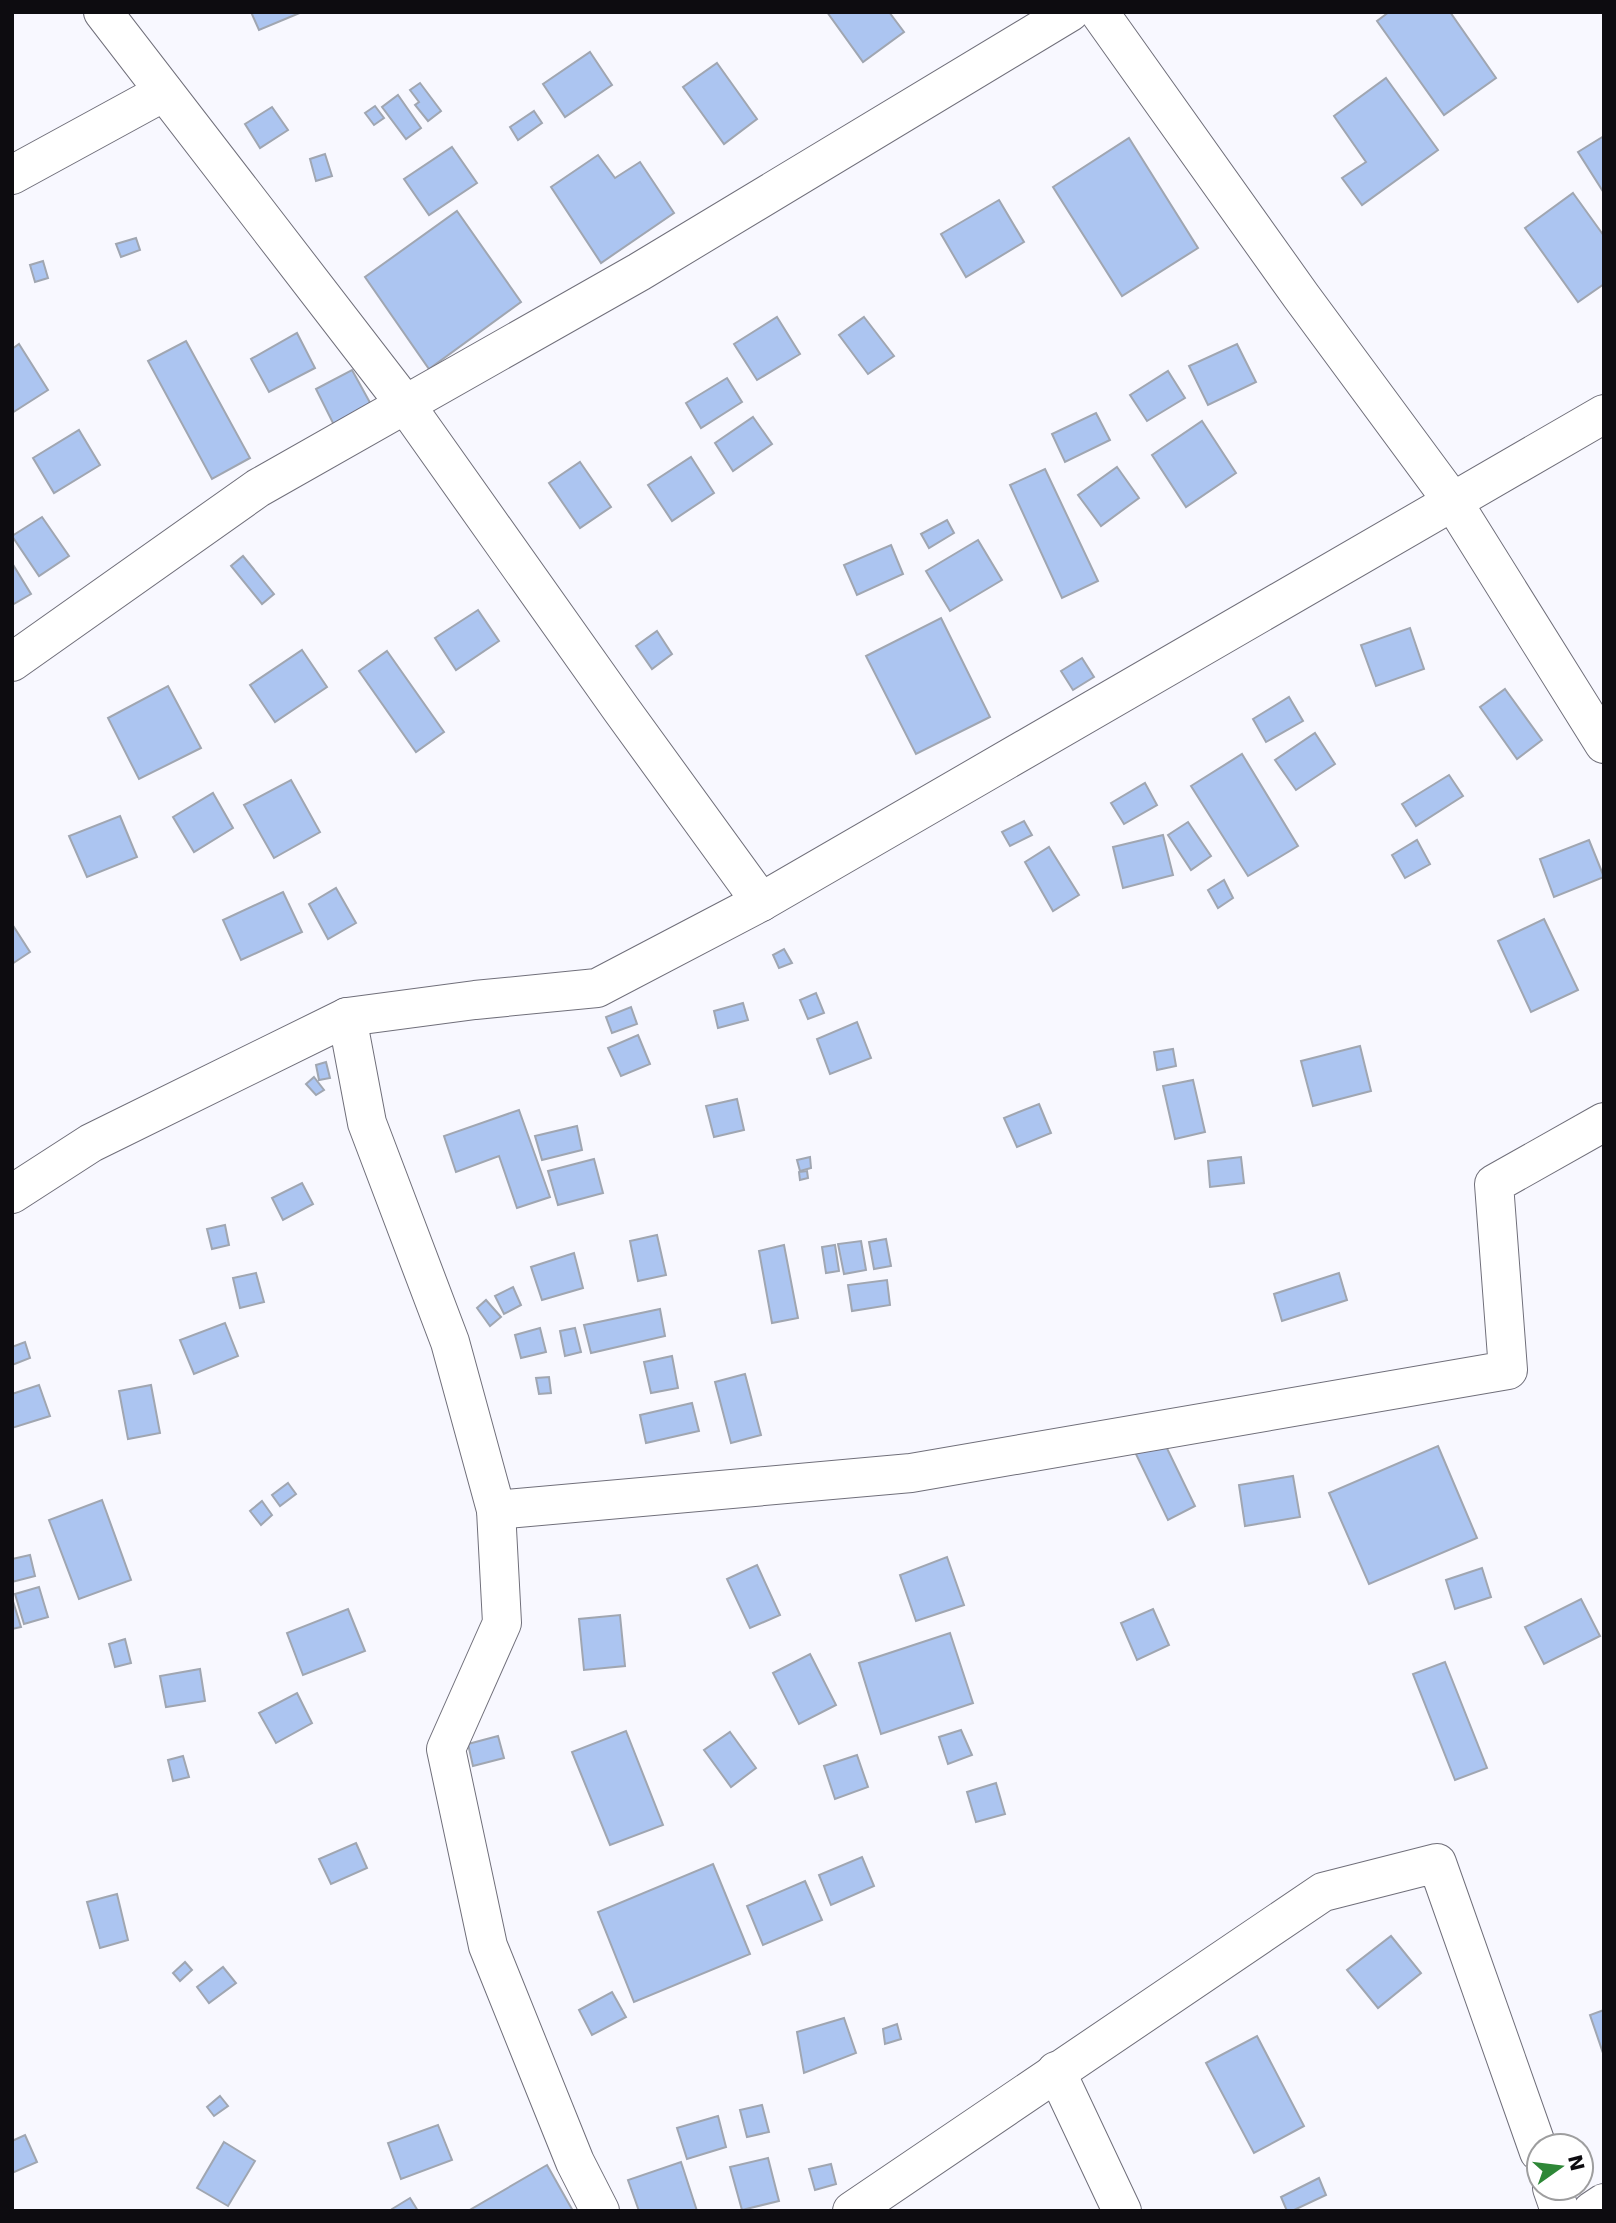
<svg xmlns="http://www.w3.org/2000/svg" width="1616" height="2223" font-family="'DejaVu Sans',sans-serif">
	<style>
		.building { fill: #acc5f1; stroke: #a0a6b1; stroke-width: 2 }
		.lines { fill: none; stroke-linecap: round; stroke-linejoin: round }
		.street-casing { stroke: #706f7a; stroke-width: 40 }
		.street { stroke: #fff; stroke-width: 38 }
	</style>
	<rect width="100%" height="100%" fill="#f8f8ff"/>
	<g class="building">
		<path d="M251 12H302L259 30Z"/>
		<path d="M827 12H889L904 32 863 62Z"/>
		<path d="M1389 12H1450L1496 78 1444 115 1377 21Z"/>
		<path d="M590 52 612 85 565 117 543 84Z"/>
		<path d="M717 63 757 119 724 144 683 87Z"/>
		<path d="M1386 78 1438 150 1362 205 1342 178 1366 162 1334 116Z"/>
		<path d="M420 83 441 111 428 121 415 105 419 102 410 90Z"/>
		<path d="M398 95 421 128 406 139 382 107Z"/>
		<path d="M375 106 384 118 374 125 365 113Z"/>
		<path d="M272 107 288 130 260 148 245 124Z"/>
		<path d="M534 111 542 123 518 140 510 127Z"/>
		<path d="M1604 136V193L1578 152Z"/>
		<path d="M1129 138 1198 248 1122 296 1053 187Z"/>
		<path d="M452 147 477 183 429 215 404 179Z"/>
		<path d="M325 154 332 176 316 181 310 159Z"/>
		<path d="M598 155 615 178 640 162 674 213 601 263 551 187Z"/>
		<path d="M1573 193 1604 236V284L1578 302 1525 228Z"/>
		<path d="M999 200 1024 242 966 277 941 234Z"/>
		<path d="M457 211 521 302 429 369 365 277Z"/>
		<path d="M136 238 140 250 121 257 116 244Z"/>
		<path d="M43 261 48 278 35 282 30 265Z"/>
		<path d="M777 317 800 354 757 380 734 344Z"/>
		<path d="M864 317 894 356 868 374 839 335Z"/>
		<path d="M297 333 315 368 269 392 251 359Z"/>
		<path d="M186 341 250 458 212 479 148 361Z"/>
		<path d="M19 344 48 390 12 413V349Z"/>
		<path d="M1237 344 1256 382 1208 405 1189 366Z"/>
		<path d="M352 370 373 408 335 427 316 389Z"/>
		<path d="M1168 371 1185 398 1147 421 1130 395Z"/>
		<path d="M727 378 742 402 701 428 686 403Z"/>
		<path d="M1096 413 1110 440 1065 462 1052 434Z"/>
		<path d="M753 417 772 444 733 471 715 443Z"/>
		<path d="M1202 421 1236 473 1186 507 1152 455Z"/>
		<path d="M79 430 100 465 54 493 33 458Z"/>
		<path d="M691 457 714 493 672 521 648 485Z"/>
		<path d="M580 462 611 507 580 528 549 483Z"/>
		<path d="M1117 467 1139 498 1101 526 1078 495Z"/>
		<path d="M1045 469 1098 581 1062 598 1010 485Z"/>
		<path d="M42 517 69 556 39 576 12 536Z"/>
		<path d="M947 520 954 533 929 548 921 534Z"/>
		<path d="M978 540 1002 580 950 611 926 571Z"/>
		<path d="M891 545 903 574 857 595 844 565Z"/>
		<path d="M243 556 274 594 262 604 231 566Z"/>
		<path d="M12 563 31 594 12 605Z"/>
		<path d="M478 610 499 641 456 670 435 638Z"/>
		<path d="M941 618 990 717 916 754 866 656Z"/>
		<path d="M1410 628 1424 669 1376 686 1361 645Z"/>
		<path d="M657 631 672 654 652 669 636 646Z"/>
		<path d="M302 650 327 687 275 722 250 685Z"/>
		<path d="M387 651 444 732 416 752 359 671Z"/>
		<path d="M1082 658 1094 677 1073 690 1061 671Z"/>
		<path d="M168 686 201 748 139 779 108 718Z"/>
		<path d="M1505 689 1542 740 1517 759 1480 707Z"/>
		<path d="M1289 697 1303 721 1266 742 1253 719Z"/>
		<path d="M1315 733 1335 764 1296 790 1275 760Z"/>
		<path d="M1242 754 1298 846 1248 876 1191 786Z"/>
		<path d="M1449 775 1463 796 1416 826 1402 804Z"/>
		<path d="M291 780 320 832 274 858 244 805Z"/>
		<path d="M1145 783 1157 805 1124 824 1111 803Z"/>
		<path d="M213 793 233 828 194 852 173 817Z"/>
		<path d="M120 816 137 857 87 877 69 836Z"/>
		<path d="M1024 821 1032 835 1010 846 1002 832Z"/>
		<path d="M1188 822 1211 856 1191 870 1168 835Z"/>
		<path d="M1163 835 1173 875 1123 888 1113 847Z"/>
		<path d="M1417 840 1430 864 1405 878 1392 855Z"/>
		<path d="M1589 840 1604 877 1554 897 1540 859Z"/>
		<path d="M1049 847 1079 895 1053 911 1025 862Z"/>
		<path d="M1224 880 1233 898 1218 908 1208 890Z"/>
		<path d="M336 888 356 923 328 939 309 904Z"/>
		<path d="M283 892 302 932 241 960 223 920Z"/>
		<path d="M1544 919 1578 990 1531 1012 1498 941Z"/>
		<path d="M12 924 30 952 12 964Z"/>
		<path d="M784 949 792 963 779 968 773 955Z"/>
		<path d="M816 993 824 1013 808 1019 800 1000Z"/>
		<path d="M743 1003 748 1020 718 1028 714 1011Z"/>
		<path d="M631 1007 637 1024 612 1033 606 1017Z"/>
		<path d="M857 1022 871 1058 830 1074 817 1039Z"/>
		<path d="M638 1035 650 1064 621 1076 608 1048Z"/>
		<path d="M1360 1046 1371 1091 1313 1106 1301 1061Z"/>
		<path d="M1173 1049 1176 1066 1157 1070 1154 1052Z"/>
		<path d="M326 1062 330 1078 319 1080 316 1065Z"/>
		<path d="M314 1077 324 1090 316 1095 306 1084Z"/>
		<path d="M1193 1080 1205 1132 1175 1139 1163 1086Z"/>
		<path d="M737 1099 744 1130 714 1137 706 1106Z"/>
		<path d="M1039 1104 1051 1133 1017 1147 1004 1118Z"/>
		<path d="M519 1110 550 1197 517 1208 499 1156 456 1172 444 1136Z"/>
		<path d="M577 1126 582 1150 542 1160 535 1136Z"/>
		<path d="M810 1157 811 1168 800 1171 797 1160Z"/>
		<path d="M1241 1157 1244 1183 1210 1187 1208 1161Z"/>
		<path d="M594 1159 603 1193 558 1205 548 1171Z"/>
		<path d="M807 1171 808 1178 800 1180 799 1172Z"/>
		<path d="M302 1183 313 1204 283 1220 272 1198Z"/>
		<path d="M225 1225 229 1245 212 1249 207 1229Z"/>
		<path d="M657 1235 666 1275 638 1281 630 1241Z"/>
		<path d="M886 1239 891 1266 874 1269 869 1242Z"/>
		<path d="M861 1241 866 1270 844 1274 838 1244Z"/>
		<path d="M784 1245 798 1318 772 1323 759 1251Z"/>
		<path d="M835 1245 839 1271 826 1273 822 1247Z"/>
		<path d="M574 1253 583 1288 542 1300 531 1267Z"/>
		<path d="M256 1273 264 1302 240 1308 233 1278Z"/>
		<path d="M1339 1273 1347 1300 1282 1321 1274 1294Z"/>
		<path d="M887 1280 890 1305 852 1311 848 1285Z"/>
		<path d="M513 1287 521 1305 504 1314 495 1296Z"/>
		<path d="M486 1300 501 1317 490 1326 477 1308Z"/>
		<path d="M660 1309 665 1336 591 1353 584 1325Z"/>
		<path d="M225 1323 238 1356 194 1374 180 1340Z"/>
		<path d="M540 1328 546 1352 521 1358 515 1335Z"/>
		<path d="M575 1328 581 1352 565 1356 560 1331Z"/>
		<path d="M25 1342 30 1358 12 1365V1347Z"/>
		<path d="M672 1356 678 1388 651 1393 644 1362Z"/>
		<path d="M745 1374 761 1435 731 1443 715 1382Z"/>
		<path d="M549 1377 551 1393 539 1394 536 1378Z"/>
		<path d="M39 1385 50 1416 12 1428V1394Z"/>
		<path d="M151 1385 160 1433 128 1439 119 1391Z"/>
		<path d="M692 1403 699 1431 646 1443 640 1415Z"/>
		<path d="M1161 1436 1195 1506 1168 1520 1134 1450Z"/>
		<path d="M1438 1446 1477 1538 1369 1584 1329 1493Z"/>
		<path d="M1293 1476 1300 1517 1245 1526 1239 1485Z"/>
		<path d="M288 1483 296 1494 280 1506 272 1495Z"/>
		<path d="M102 1500 131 1580 79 1599 49 1520Z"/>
		<path d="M262 1501 272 1515 261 1525 250 1511Z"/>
		<path d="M30 1555 35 1576 12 1582V1559Z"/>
		<path d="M947 1557 964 1605 916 1621 900 1575Z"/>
		<path d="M757 1565 780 1615 750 1628 727 1579Z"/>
		<path d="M1482 1568 1491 1597 1455 1609 1446 1580Z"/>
		<path d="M39 1587 48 1617 24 1624 15 1594Z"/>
		<path d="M12 1598 21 1627 12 1629Z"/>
		<path d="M1581 1599 1600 1636 1544 1664 1525 1627Z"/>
		<path d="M348 1609 365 1651 303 1675 287 1633Z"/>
		<path d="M1153 1609 1169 1645 1137 1660 1121 1623Z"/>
		<path d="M620 1615 625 1666 584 1670 579 1619Z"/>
		<path d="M950 1633 973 1703 881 1734 859 1663Z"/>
		<path d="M125 1639 131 1663 115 1667 109 1644Z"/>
		<path d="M810 1654 836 1705 799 1724 773 1673Z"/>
		<path d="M1445 1662 1487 1768 1455 1780 1413 1674Z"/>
		<path d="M200 1669 205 1701 166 1707 160 1676Z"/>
		<path d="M297 1693 312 1723 276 1743 259 1713Z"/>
		<path d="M961 1730 972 1755 948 1764 939 1737Z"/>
		<path d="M626 1731 663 1825 610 1845 572 1752Z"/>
		<path d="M730 1732 756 1768 731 1787 704 1750Z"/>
		<path d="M498 1736 504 1758 473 1766 468 1744Z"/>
		<path d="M857 1755 868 1787 835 1799 824 1766Z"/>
		<path d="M183 1756 189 1777 173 1781 168 1760Z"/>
		<path d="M996 1783 1005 1814 976 1822 967 1792Z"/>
		<path d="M356 1843 367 1868 331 1884 319 1859Z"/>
		<path d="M862 1857 874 1886 831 1905 819 1875Z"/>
		<path d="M713 1864 750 1954 634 2002 598 1912Z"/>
		<path d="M805 1881 822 1920 763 1945 747 1906Z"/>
		<path d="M117 1894 128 1940 100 1948 87 1902Z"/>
		<path d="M1391 1936 1421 1973 1378 2008 1347 1970Z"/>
		<path d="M185 1962 192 1970 180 1981 173 1973Z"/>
		<path d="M223 1967 236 1983 209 2003 197 1987Z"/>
		<path d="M612 1992 626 2017 592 2035 579 2010Z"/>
		<path d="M1604 2010V2056L1590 2015Z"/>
		<path d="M844 2018 856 2053 804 2073 797 2032Z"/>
		<path d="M897 2024 901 2039 885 2044 883 2029Z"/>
		<path d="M1257 2036 1304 2126 1254 2153 1206 2063Z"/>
		<path d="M220 2096 228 2106 214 2116 207 2107Z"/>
		<path d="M762 2105 769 2132 747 2137 740 2110Z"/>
		<path d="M718 2116 726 2147 687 2159 677 2128Z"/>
		<path d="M438 2125 452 2160 401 2179 388 2143Z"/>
		<path d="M25 2135 37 2162 12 2173V2141Z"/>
		<path d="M224 2142 255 2161 228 2206 197 2188Z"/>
		<path d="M768 2158 779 2201 742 2210 730 2167Z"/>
		<path d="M681 2162 697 2211H639L628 2180Z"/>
		<path d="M831 2164 836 2184 815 2190 809 2169Z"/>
		<path d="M547 2165 573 2211H468Z"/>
		<path d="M1319 2178 1326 2195 1292 2211H1287L1281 2197Z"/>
		<path d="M410 2198 418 2211H393L392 2209Z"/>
	</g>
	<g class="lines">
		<defs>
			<g id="street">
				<path d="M103 12 405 404 621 709 761 902"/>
				<path d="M1099 12 1301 296 1453 502 1604 744"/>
				<path d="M12 175 164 92"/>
				<path d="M12 662 258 488 639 272 1070 12"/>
				<path d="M347 1017 367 1123 450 1342 496 1510 502 1623 446 1749 488 1946 575 2162 600 2211"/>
				<path d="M12 1194 91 1143 347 1017 475 1000 597 988 761 902 1604 414"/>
				<path d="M496 1510 911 1473 1508 1370 1494 1184 1604 1122"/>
				<path d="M1056 2071 1122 2211"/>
				<path d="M1552 2188 1560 2211"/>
				<path d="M852 2211 1323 1892 1437 1863 1539 2152"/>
				<path d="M1592 2211 1604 2203"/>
			</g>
		</defs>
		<use href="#street" class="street-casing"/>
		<use href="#street" class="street"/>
	</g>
	<rect width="1616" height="2223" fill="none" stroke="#0d0c10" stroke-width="28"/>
	<g transform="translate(1560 2167) rotate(76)"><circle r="33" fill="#ffffff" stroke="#9e9e9f" stroke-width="2"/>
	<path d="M0-5L12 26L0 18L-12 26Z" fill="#2e8737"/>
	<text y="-10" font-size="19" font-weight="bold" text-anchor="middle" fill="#0d0c10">N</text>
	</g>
</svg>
